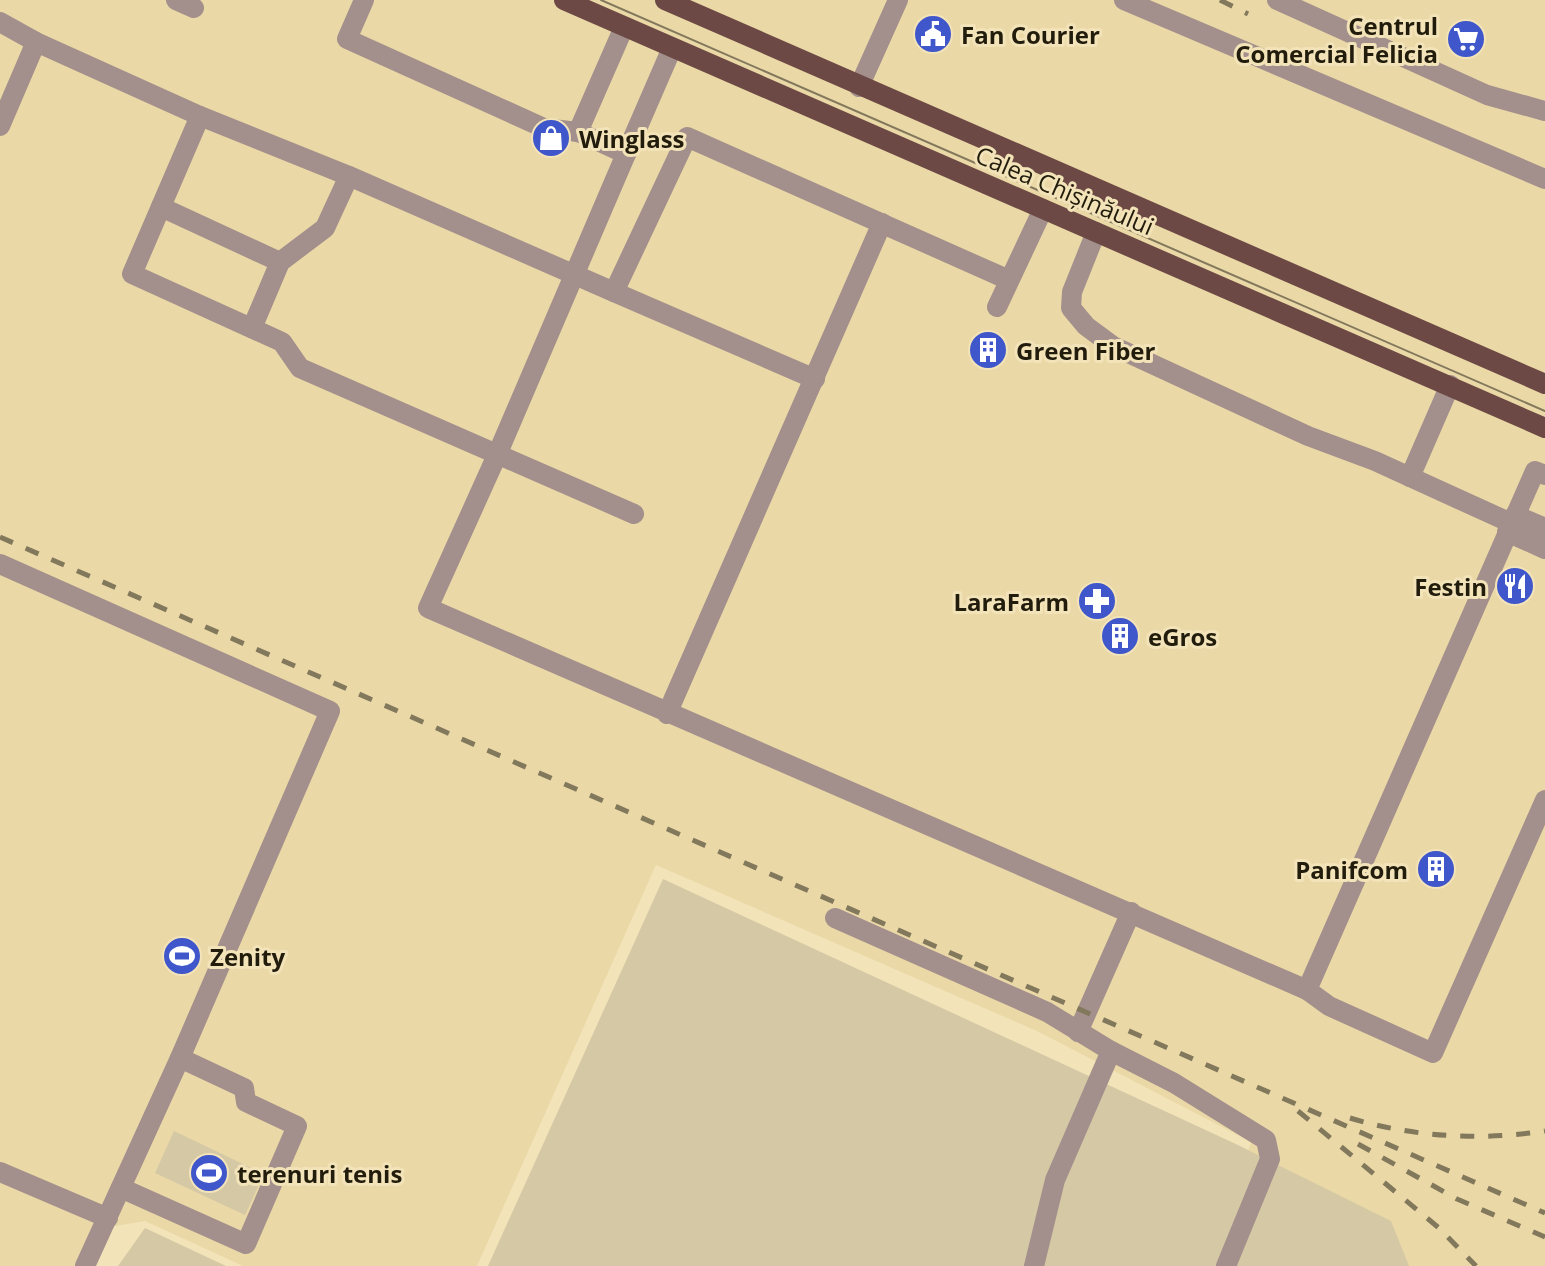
<svg xmlns="http://www.w3.org/2000/svg" width="1545" height="1266" font-family="'Open Sans',sans-serif">
	<style>
		.built { fill: #ebd8a7 }
		.green { fill: #d5c8a5 }
		.lines { fill: none; stroke-linecap: round; stroke-linejoin: round }
		.minor { stroke: #a38f8b; stroke-width: 20 }
		.major { stroke: #6c4944; stroke-width: 20 }
		.tram { stroke: #82785c; stroke-width: 2 }
		.rail { stroke: #82785c; stroke-width: 5; stroke-dasharray: 14 14; stroke-linecap: butt }
		.labels { text-anchor: middle; dominant-baseline: central; stroke-width: 6; stroke-linejoin: round; paint-order: stroke }
		.poi-label { font-size: 24px; font-weight: bold; fill: #211c0c; stroke: #f3e3b9; text-anchor: start }
		.street-label { font-size: 24px; fill: #211c0c; stroke: #f3e3b9 }
	</style>
	<rect width="100%" height="100%" fill="#f3e3b9"/>
	<path class="built" d="M0 0H1545V1266H1209L1251 1142 1039 1032 656 865 477 1266H243L145 1221 110 1227 92 1266H0Z"/>
	<g class="green">
		<path d="M663 879 1238 1145 1391 1221 1409 1266H488Z"/>
		<path d="M174 1131 264 1174 245 1215 155 1173Z"/>
		<path d="M145 1228 226 1266H118Z"/>
	</g>
	<g class="lines">
		<g class="minor">
			<path d="M176 0 194 8"/>
			<path d="M364 0 347 39 544 128 578 132 626 154 672 48"/>
			<path d="M1124 0 1545 179"/>
			<path d="M1277 0 1487 95 1545 111"/>
			<path d="M0 22 36 42 200 116 349 176 614 292 687 137 1009 280"/>
			<path d="M859 87 898 0"/>
			<path d="M200 116 132 274 282 342 300 368 634 514"/>
			<path d="M0 126 36 42"/>
			<path d="M578 132 624 27"/>
			<path d="M626 154 497 455 428 608 1307 990"/>
			<path d="M161 207 280 262"/>
			<path d="M1096 232 1072 292 1071 308 1086 326 1113 346 1308 436 1375 461 1511 523"/>
			<path d="M614 292 815 379"/>
			<path d="M997 307 1043 209"/>
			<path d="M252 328 280 262 325 228 349 176"/>
			<path d="M1545 475 1535 471 1307 990 1329 1006 1433 1053 1545 800"/>
			<path d="M1410 477 1450 385"/>
			<path d="M1515 515 1545 528"/>
			<path d="M1507 532 1545 549"/>
			<path d="M0 564 330 711 180 1058 85 1266"/>
			<path d="M667 714 882 223"/>
			<path d="M835 918 1047 1012 1111 1051 1174 1083 1266 1140 1270 1159 1226 1266"/>
			<path d="M1078 1032 1131 912"/>
			<path d="M0 1172 108 1218"/>
			<path d="M121 1188 246 1244 297 1126 246 1102 244 1088 180 1058"/>
			<path d="M1034 1266 1055 1180 1111 1051"/>
		</g>
		<g class="major">
			<path d="M564 0 1545 428"/>
			<path d="M665 0 1545 384"/>
		</g>
		<path class="tram" d="M601 0 1545 411"/>
		<g class="rail">
			<path d="M1220 0 1248 14"/>
			<path d="M0 537 1545 1213"/>
			<path d="M1298 1111 1439 1228 1476 1266"/>
			<path d="M1350 1118C1413 1137 1480 1141 1545 1131"/>
			<path d="M1358 1144 1457 1199 1545 1237"/>
		</g>
	</g>
	<defs>
		<symbol id="civic-disc" viewBox="-11 -11 22 22"><circle r="9.5" fill="#3f57ca" stroke="#f3e3b9"/><path d="M-.6-6.5H3V-4.5H.6V-3L4-1V1h2V6H-6V1h2V-1L-.6-3ZM-1.2 2.5V6h2.4V2.5Z" fill="#fff"/></symbol>
		<symbol id="supermarket-disc" viewBox="-11 -11 22 22"><circle r="9.5" fill="#3f57ca" stroke="#f3e3b9"/><path d="M-6-5.5h2.5l.6 2H6L4.5 2H-2.5L-4.4-4H-6ZM-1.5 3.2a1.3 1.3 0 1 0 .1 0ZM3 3.2a1.3 1.3 0 1 0 .1 0Z" fill="#fff"/></symbol>
		<symbol id="shop-disc" viewBox="-11 -11 22 22"><circle r="9.5" fill="#3f57ca" stroke="#f3e3b9"/><path d="M-5-2.5h2.3a2.7 3.5 0 0 1 5.4 0H5L5.5 6h-11ZM-1.5-2.5h3a1.5 2.3 0 0 0-3 0Z" fill="#fff"/></symbol>
		<symbol id="building-disc" viewBox="-11 -11 22 22"><circle r="9.5" fill="#3f57ca" stroke="#f3e3b9"/><path d="M-4-6H4V6H1V3H-1V6H-4ZM-2.5-4.3h1.7v1.8h-1.7ZM.8-4.3h1.7v1.8H.8ZM-2.5-1h1.7V.8h-1.7ZM.8-1h1.7V.8H.8Z" fill="#fff"/></symbol>
		<symbol id="restaurant-disc" viewBox="-11 -11 22 22"><circle r="9.5" fill="#3f57ca" stroke="#f3e3b9"/><path d="M-5-6h1v4h1v-4h1v4h1v-4h1v5L-1.5 .5V6h-2V.5L-5-1ZM5-6V6H3V1.5H1.5Q1.5-4 5-6Z" fill="#fff"/></symbol>
		<symbol id="pharmacy-disc" viewBox="-11 -11 22 22"><circle r="9.5" fill="#3f57ca" stroke="#f3e3b9"/><path d="M-2-6h4v4h4v4h-4v4h-4v-4h-4v-4h4Z" fill="#fff"/></symbol>
		<symbol id="stadium-disc" viewBox="-11 -11 22 22"><circle r="9.5" fill="#3f57ca" stroke="#f3e3b9"/><path d="M0-5a6.5 5 0 1 0 0 10a6.5 5 0 1 0 0-10ZM-3.5-1.8h7v3.6h-7Z" fill="#fff"/></symbol>
	</defs>
	<g fill-rule="evenodd">
		<use href="#civic-disc" x="911" y="12" width="44" height="44"/>
		<use href="#supermarket-disc" x="1444" y="17" width="44" height="44"/>
		<use href="#shop-disc" x="529" y="116" width="44" height="44"/>
		<use href="#building-disc" x="966" y="328" width="44" height="44"/>
		<use href="#restaurant-disc" x="1493" y="564" width="44" height="44"/>
		<use href="#pharmacy-disc" x="1075" y="579" width="44" height="44"/>
		<use href="#building-disc" x="1098" y="614" width="44" height="44"/>
		<use href="#building-disc" x="1414" y="847" width="44" height="44"/>
		<use href="#stadium-disc" x="160" y="934" width="44" height="44"/>
		<use href="#stadium-disc" x="187" y="1151" width="44" height="44"/>
	</g>
	<g class="labels">
		<g class="poi-label">
			<text x="1438" y="25" text-anchor="end">Centrul<tspan x="1438" dy="28">Comercial Felicia</tspan></text>
			<text x="961" y="34">Fan Courier</text>
			<text x="579" y="138">Winglass</text>
			<text x="1016" y="350">Green Fiber</text>
			<text x="1487" y="586" text-anchor="end">Festin</text>
			<text x="1069" y="601" text-anchor="end">LaraFarm</text>
			<text x="1148" y="636">eGros</text>
			<text x="1408" y="869" text-anchor="end">Panifcom</text>
			<text x="210" y="956">Zenity</text>
			<text x="237" y="1173">terenuri tenis</text>
		</g>
		<g class="street-label">
			<text transform="translate(1065 190) rotate(23)">Calea Chișinăului</text>
		</g>
	</g>
</svg>
